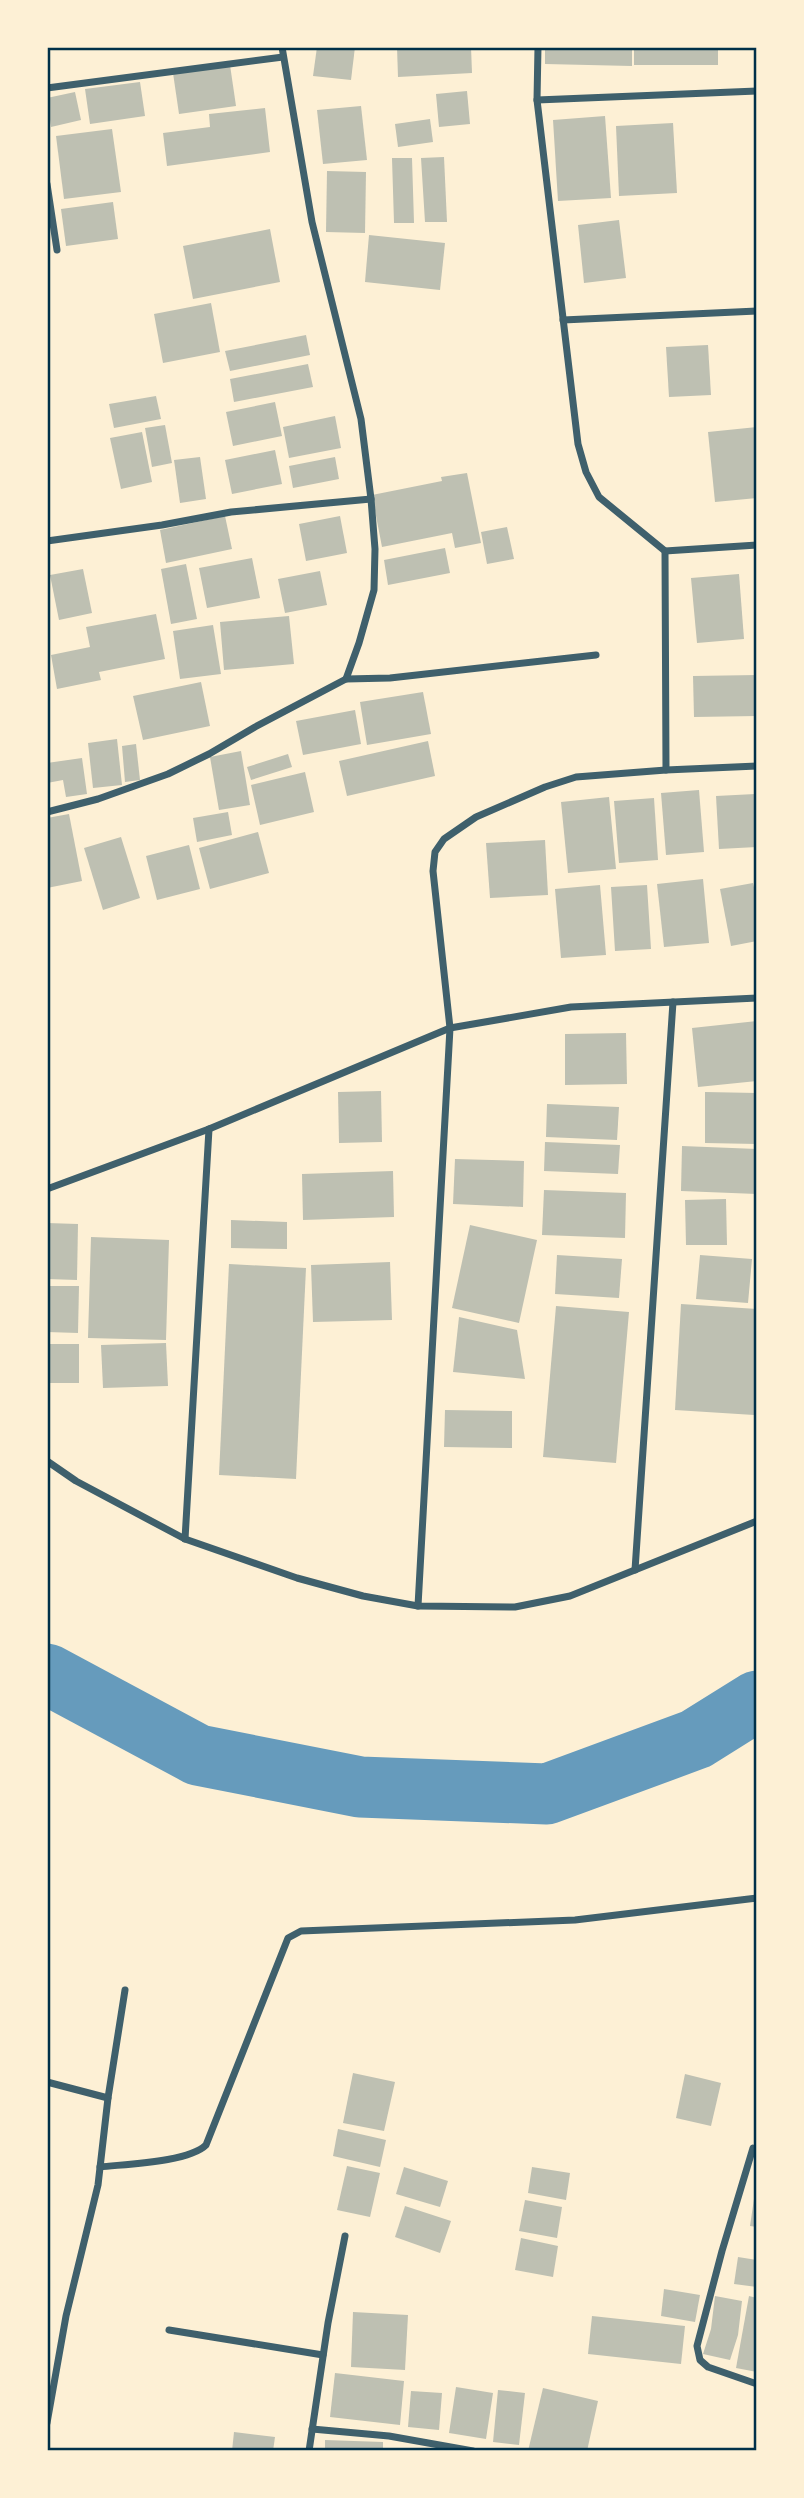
<svg xmlns="http://www.w3.org/2000/svg" width="804" height="2498" font-family="'Source Sans 3',sans-serif">
	<style>
		.lines { fill: none; stroke-linecap: round; stroke-linejoin: round }
		.river { stroke: #669bbc; stroke-width: 61 }
		.building { fill: #bec0b2 }
		.minor { stroke: #3f606c; stroke-width: 7 }
		.neatline { fill: none; stroke: #003049; stroke-width: 2.5 }
	</style>
	<rect width="100%" height="100%" fill="#fdf0d5"/>
	<g class="lines">
		<path class="river" d="M47 1674 198 1755 360 1787 547 1794 696 1739 757 1701"/>
	</g>
	<g class="building">
		<path d="M317 47H355L351 80 313 76Z"/>
		<path d="M397 47H471L472 73 398 77Z"/>
		<path d="M545 47H632V66L545 64Z"/>
		<rect x="634" y="47" width="84" height="18"/>
		<path d="M230 65 236 106 179 114 173 73Z"/>
		<path d="M140 82 145 116 90 124 85 89Z"/>
		<path d="M467 91 470 124 439 127 436 94Z"/>
		<path d="M75 92 81 120 51 127 47 98Z"/>
		<path d="M361 106 367 160 323 164 317 110Z"/>
		<path d="M265 108 270 152 167 166 163 133 210 127 209 114Z"/>
		<path d="M605 116 611 198 558 201 553 120Z"/>
		<path d="M430 119 433 142 398 147 395 124Z"/>
		<path d="M673 123 677 193 619 196 616 126Z"/>
		<path d="M112 129 121 192 64 199 56 136Z"/>
		<path d="M444 157 447 222H425L421 158Z"/>
		<path d="M392 158H412L414 223H394Z"/>
		<path d="M327 171 366 172 365 233 326 232Z"/>
		<path d="M113 202 118 239 66 246 61 209Z"/>
		<path d="M619 220 626 278 584 283 578 225Z"/>
		<path d="M270 229 280 282 193 299 183 246Z"/>
		<path d="M369 235 445 243 440 290 365 282Z"/>
		<path d="M211 303 220 352 163 363 154 314Z"/>
		<path d="M306 335 310 355 230 371 225 351Z"/>
		<path d="M708 345 711 395 669 397 666 347Z"/>
		<path d="M308 364 313 387 234 402 230 379Z"/>
		<path d="M156 396 161 419 114 428 109 404Z"/>
		<path d="M275 402 282 436 233 446 226 412Z"/>
		<path d="M335 416 341 448 289 458 283 427Z"/>
		<path d="M165 425 172 463 152 467 145 428Z"/>
		<path d="M757 427V498L715 502 708 432Z"/>
		<path d="M142 432 152 482 121 489 110 438Z"/>
		<path d="M275 450 282 484 232 494 225 460Z"/>
		<path d="M200 457 206 499 180 503 174 460Z"/>
		<path d="M335 457 339 479 293 488 289 466Z"/>
		<path d="M467 473 481 543 455 548 452 533 382 547 372 495 442 481 441 477Z"/>
		<path d="M225 516 232 549 166 563 160 530Z"/>
		<path d="M340 516 347 553 306 561 299 524Z"/>
		<path d="M507 527 514 559 487 564 481 532Z"/>
		<path d="M445 548 450 573 388 585 384 560Z"/>
		<path d="M252 558 260 598 207 608 199 568Z"/>
		<path d="M186 564 197 619 171 624 161 569Z"/>
		<path d="M83 569 92 613 59 620 50 575Z"/>
		<path d="M320 571 327 605 285 613 278 579Z"/>
		<path d="M739 574 744 639 697 643 691 578Z"/>
		<path d="M156 614 165 659 99 672 101 680 57 689 51 655 90 647 86 627Z"/>
		<path d="M289 616 294 664 224 670 220 622Z"/>
		<path d="M213 625 221 674 180 679 173 631Z"/>
		<path d="M757 675V716L694 717 693 676Z"/>
		<path d="M201 682 210 726 143 740 133 696Z"/>
		<path d="M423 692 431 734 367 745 360 702Z"/>
		<path d="M355 710 361 744 303 755 296 721Z"/>
		<path d="M117 739 122 785 93 788 88 743Z"/>
		<path d="M428 741 435 776 347 796 339 761Z"/>
		<path d="M136 744 140 780 125 782 122 746Z"/>
		<path d="M241 751 250 805 219 810 210 757Z"/>
		<path d="M288 754 292 767 251 780 247 767Z"/>
		<path d="M82 758 87 794 66 797 63 780 47 783V763Z"/>
		<path d="M305 772 314 812 260 825 251 785Z"/>
		<path d="M699 790 704 852 666 855 661 793Z"/>
		<path d="M755 794 757 847 719 849 716 796Z"/>
		<path d="M609 797 616 869 568 873 561 802Z"/>
		<path d="M654 798 658 860 619 863 614 801Z"/>
		<path d="M228 812 232 835 197 842 193 818Z"/>
		<path d="M69 814 82 881 47 888V818Z"/>
		<path d="M258 832 269 873 210 889 199 848Z"/>
		<path d="M121 837 140 898 103 910 84 848Z"/>
		<path d="M545 840 548 895 490 898 486 843Z"/>
		<path d="M189 845 200 889 157 900 146 856Z"/>
		<path d="M703 879 709 943 664 947 657 884Z"/>
		<path d="M753 883 757 900V941L731 946 720 889Z"/>
		<path d="M600 885 606 955 561 958 555 889Z"/>
		<path d="M647 885 651 949 615 951 611 887Z"/>
		<path d="M757 1021V1081L698 1087 692 1028Z"/>
		<path d="M626 1033 627 1084 565 1085V1034Z"/>
		<path d="M381 1091 382 1142 339 1143 338 1092Z"/>
		<path d="M705 1092 757 1093V1144L705 1143Z"/>
		<path d="M547 1104 619 1107 617 1140 546 1137Z"/>
		<path d="M545 1142 620 1145 618 1174 544 1171Z"/>
		<path d="M682 1146 757 1149V1194L681 1191Z"/>
		<path d="M455 1159 524 1161 523 1207 453 1204Z"/>
		<path d="M393 1171 394 1217 303 1220 302 1174Z"/>
		<path d="M544 1190 626 1193 625 1238 542 1235Z"/>
		<path d="M726 1199 727 1245H686L685 1200Z"/>
		<path d="M231 1220 287 1222V1249L231 1248Z"/>
		<path d="M47 1223 78 1224 77 1280 47 1279Z"/>
		<path d="M470 1225 537 1240 519 1323 452 1308Z"/>
		<path d="M91 1237 169 1240 166 1340 88 1338Z"/>
		<path d="M557 1255 622 1259 619 1298 555 1294Z"/>
		<path d="M700 1255 752 1259 748 1303 696 1299Z"/>
		<path d="M390 1262 392 1320 313 1322 311 1265Z"/>
		<path d="M229 1264 306 1268 296 1479 219 1475Z"/>
		<path d="M47 1286H79L78 1333 47 1332Z"/>
		<path d="M681 1304 757 1309 754 1415 675 1410Z"/>
		<path d="M556 1306 629 1312 616 1463 543 1457Z"/>
		<path d="M459 1317 517 1330 525 1379 453 1372Z"/>
		<path d="M166 1343 168 1386 103 1388 101 1345Z"/>
		<rect x="47" y="1344" width="32" height="39"/>
		<path d="M445 1410 512 1411V1448L444 1447Z"/>
		<path d="M353 2073 395 2082 384 2131 343 2123Z"/>
		<path d="M685 2074 721 2083 711 2126 676 2118Z"/>
		<path d="M338 2129 386 2140 380 2167 333 2156Z"/>
		<path d="M347 2166 380 2173 370 2217 337 2210Z"/>
		<path d="M404 2167 448 2181 440 2207 396 2194Z"/>
		<path d="M532 2167 570 2173 566 2200 528 2193Z"/>
		<path d="M755 2192H757V2227L750 2226Z"/>
		<path d="M525 2200 562 2207 557 2238 519 2231Z"/>
		<path d="M405 2206 451 2221 440 2253 395 2237Z"/>
		<path d="M521 2238 558 2246 553 2277 515 2270Z"/>
		<path d="M738 2257 757 2260V2287L734 2284Z"/>
		<path d="M664 2289 700 2295 695 2322 661 2316Z"/>
		<path d="M715 2296 742 2301 738 2335 730 2360 703 2354 711 2329Z"/>
		<path d="M749 2296 757 2298V2372L736 2368Z"/>
		<path d="M353 2312 408 2315 405 2370 351 2367Z"/>
		<path d="M592 2316 685 2326 681 2364 588 2354Z"/>
		<path d="M335 2373 404 2381 400 2425 330 2417Z"/>
		<path d="M456 2387 493 2393 486 2439 449 2433Z"/>
		<path d="M543 2388 598 2401 587 2451H528Z"/>
		<path d="M498 2390 525 2393 519 2445 493 2442Z"/>
		<path d="M411 2391 442 2393 439 2430 408 2427Z"/>
		<path d="M234 2432 275 2437 273 2451H232Z"/>
		<path d="M325 2440 383 2442V2451H325Z"/>
	</g>
	<g class="lines">
		<g class="minor">
			<path d="M282 47 312 222 361 419 371 499 375 549 374 590 359 643 346 679"/>
			<path d="M538 47 537 100 578 444 586 472 599 497 665 551 666 770"/>
			<path d="M47 88 283 57"/>
			<path d="M537 100 757 91"/>
			<path d="M47 184 57 250"/>
			<path d="M563 320 757 311"/>
			<path d="M47 541 162 525 231 512 371 499"/>
			<path d="M665 551 757 545"/>
			<path d="M47 812 98 799 168 774 209 754 255 727 346 679 390 678 596 655"/>
			<path d="M47 1189 209 1129 450 1028 571 1007 757 998"/>
			<path d="M47 1461 76 1481 185 1539 297 1578 363 1596 418 1606 515 1607 570 1596 757 1521"/>
			<path d="M185 1539 209 1129"/>
			<path d="M635 1570 673 1002"/>
			<path d="M418 1606 450 1028 433 871 435 852 444 839 476 817 545 787 576 777 666 770 757 766"/>
			<path d="M47 2082 108 2098 98 2185 66 2316 47 2423"/>
			<path d="M108 2098 125 1990"/>
			<path d="M753 2148 722 2251 697 2346 700 2360 708 2367 757 2384"/>
			<path d="M100 2167C126 2164 189 2162 206 2145L288 1938 301 1931 575 1920 757 1898"/>
			<path d="M169 2330 323 2355"/>
			<path d="M312 2429 389 2436 473 2451"/>
			<path d="M309 2451 328 2323 345 2236"/>
		</g>
	</g>
	<rect width="804" height="2498" fill="none" stroke="#fdf0d5" stroke-width="98"/>
	<rect x="49" y="49" width="706" height="2400" class="neatline"/>
</svg>
